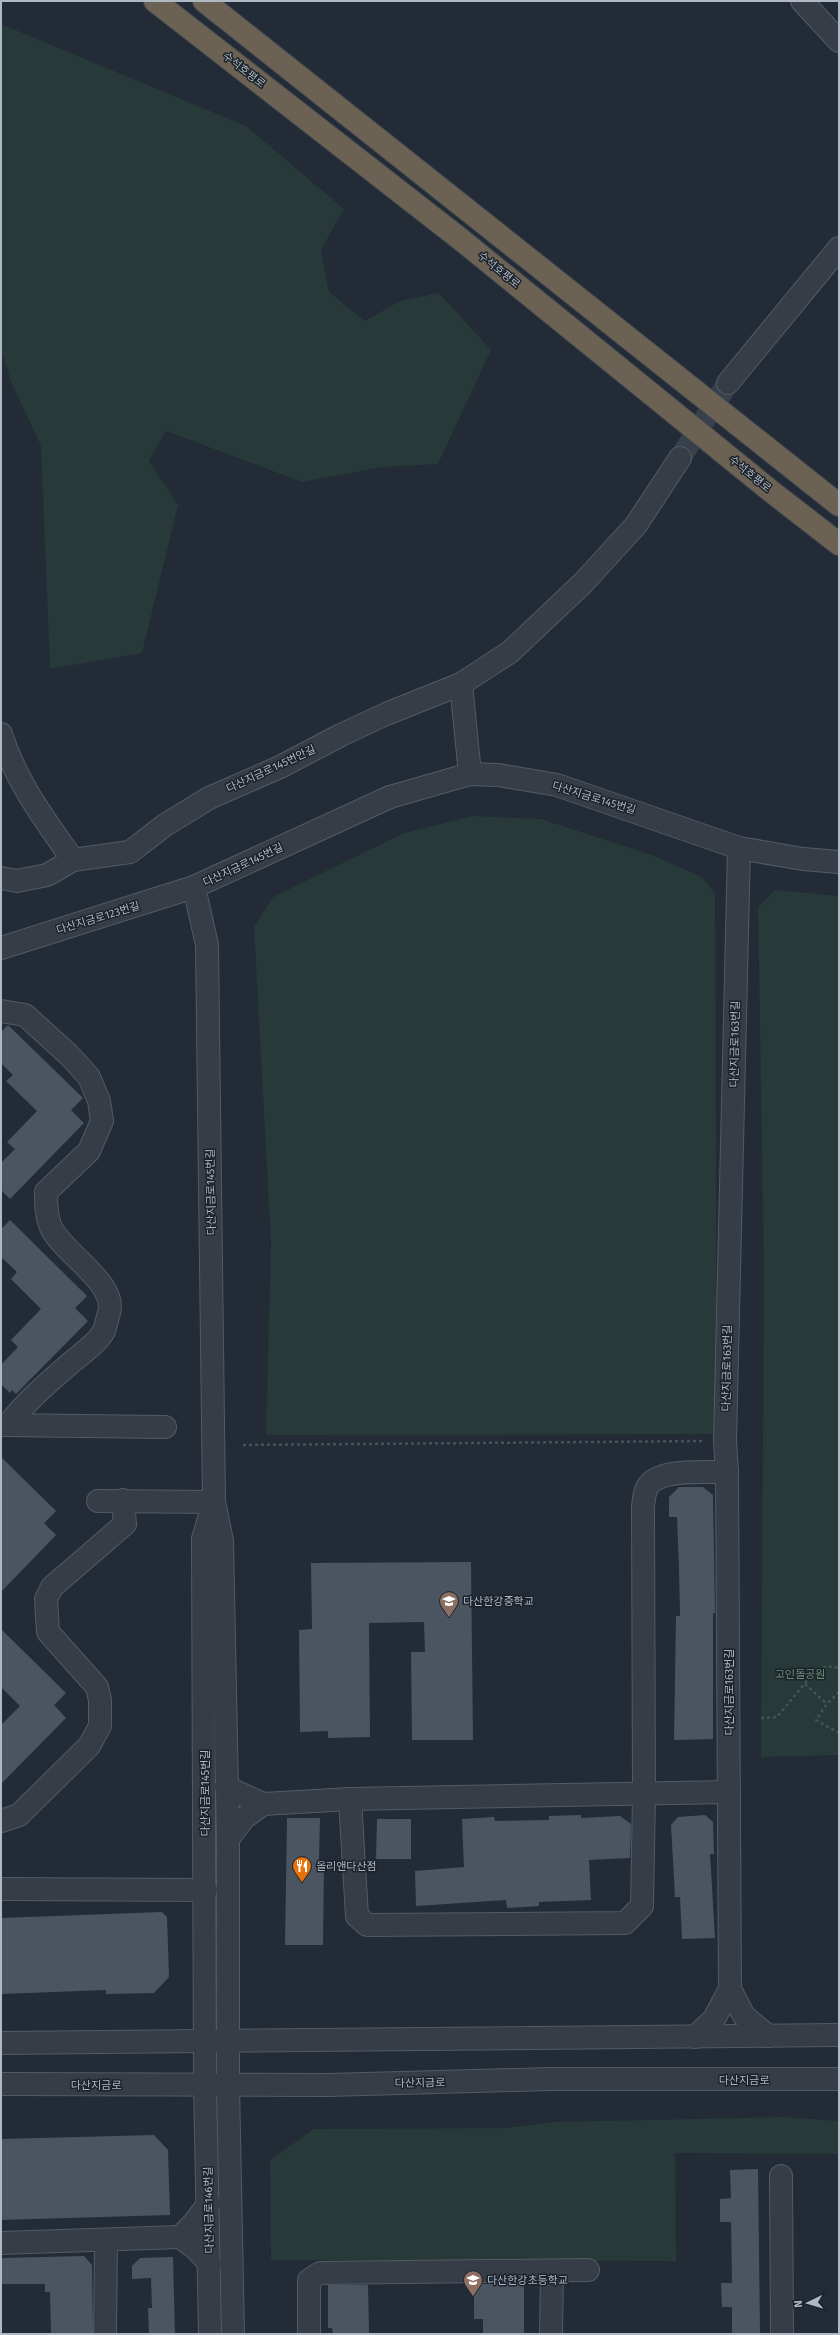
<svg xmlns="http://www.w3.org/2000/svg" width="840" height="2335" font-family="'Fira Sans','Noto Sans KR',sans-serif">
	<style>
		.green { fill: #273939 }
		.building { fill: #4b5561 }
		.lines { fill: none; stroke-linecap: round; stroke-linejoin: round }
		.minor-tunnel { stroke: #37404b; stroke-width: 22; stroke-dasharray: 22 11; stroke-linecap: butt }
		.minor-casing { stroke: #535b64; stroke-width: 24 }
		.highway-casing { stroke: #404851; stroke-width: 24 }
		.path { stroke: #445456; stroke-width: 2.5; stroke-dasharray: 3 3; stroke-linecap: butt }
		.minor { stroke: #363d46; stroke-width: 22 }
		.highway { stroke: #6c6253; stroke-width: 22 }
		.labels { text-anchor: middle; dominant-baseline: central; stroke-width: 3; stroke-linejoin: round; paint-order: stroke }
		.street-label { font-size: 11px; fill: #b0b8c3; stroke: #1b222b }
		.poi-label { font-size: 11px; fill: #b0b8c3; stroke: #1b222b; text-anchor: start }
		.park-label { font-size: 11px; fill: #6a9172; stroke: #1b222b }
	</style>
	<rect width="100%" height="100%" fill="#222b36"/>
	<g class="green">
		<path d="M1 24 246 126 344 209 321 250 329 292 365 321 400 301 439 293 491 350 438 464 382 467 302 482 166 431 149 461 178 505 142 653 50 669 41 446 12 384 1 351Z"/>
		<path d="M472 816 541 819 652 855 702 877 715 894 717 1428 713 1434 266 1435 271 1243 254 927 273 897 404 833Z"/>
		<path d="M775 890 839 896V1755L761 1757 764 1274 758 907Z"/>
		<path d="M783 2117 839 2121V2154L675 2153 676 2261 271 2260 270 2160 314 2129 505 2128 554 2122Z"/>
	</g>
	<g class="building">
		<path d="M8 1025 83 1098 71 1110 84 1123 10 1199 1 1190V1163L15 1149 7 1142 37 1111 6 1081 13 1075 1 1063V1032Z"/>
		<path d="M10 1220 87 1296 75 1308 88 1321 16 1394 12 1390 10 1393 1 1384V1365L18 1347 11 1340 41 1309 11 1279 17 1272 1 1257V1229Z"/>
		<path d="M1 1457 56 1511 44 1523 56 1535 1 1592Z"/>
		<path d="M679 1487H703L713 1495 715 1613H713V1739L674 1740 676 1616H680L679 1569 677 1517H669V1497Z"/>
		<path d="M471 1562 473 1740H412L411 1652H425L424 1622 369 1623 370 1737 328 1738V1731L300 1732 299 1630 312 1629 311 1563Z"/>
		<path d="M1 1629 66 1693 54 1705 66 1718 1 1784V1725L20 1706 1 1687Z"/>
		<path d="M581 1815V1818L620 1816 631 1824 630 1858 589 1860 591 1900 539 1902V1906L507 1908 506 1900 416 1906 415 1871 464 1867 462 1819 494 1817 495 1821 549 1820V1816Z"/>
		<path d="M705 1815 713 1822 714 1854H710L715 1938 682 1939 680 1897H675L671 1825 678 1817Z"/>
		<path d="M287 1818H320L319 1861H324L323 1945H285Z"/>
		<path d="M377 1819H411V1859H376Z"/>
		<path d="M162 1912 167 1917 169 1977 154 1993 106 1994V1990L1 1994V1918Z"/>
		<path d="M154 2135 168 2150 170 2215 1 2220V2139Z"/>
		<path d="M758 2169 760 2334H732V2307H722L721 2283H732L731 2222H720V2199L731 2198 730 2170Z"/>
		<path d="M84 2256 92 2265 93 2334H51L50 2292H45V2284H1V2258Z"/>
		<path d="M173 2257 175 2334H149L148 2308H152L151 2278 132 2279V2266L140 2258Z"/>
		<path d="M524 2283V2334H483V2319H474V2284Z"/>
		<path d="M328 2285H368L369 2334H333L332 2328H328Z"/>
	</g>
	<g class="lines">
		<path class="minor-tunnel" d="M680 458 728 383"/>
		<defs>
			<g id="minor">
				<path d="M802 1 839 41"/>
				<path d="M728 383 839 248"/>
				<path d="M461 684 510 652 583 583 636 525 680 458"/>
				<path d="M1 734C16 782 45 820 73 860"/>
				<path d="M1 878 17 881 47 875 73 860 130 852 165 825 209 798 280 767 341 735 386 714 461 684 470 774"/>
				<path d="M194 887 207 945 214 1502 222 1541 228 1839V2085L233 2334"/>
				<path d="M1 948 194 887 390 797 470 774 498 775 557 785 739 848"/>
				<path d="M1 1011 25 1015 69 1055 89 1077 99 1101 102 1121 89 1151 46 1192C46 1203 46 1214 50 1225 59 1251 118 1282 109 1313 107 1319 106 1326 104 1331 98 1342 83 1353 73 1361 50 1381 27 1400 8 1425"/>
				<path d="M1 1425 165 1427"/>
				<path d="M98 1501 214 1502"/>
				<path d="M226 1787 263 1804 244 1818 228 1839"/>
				<path d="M350 1799 357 1916 367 1925 625 1923 642 1906 644 1794 643 1506C644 1501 644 1493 647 1488 657 1467 707 1473 727 1472"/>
				<path d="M263 1804 350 1799 729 1792"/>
				<path d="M1 1821 19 1815 89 1746 100 1726V1700L97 1687 48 1632 46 1599 52 1587 125 1524 123 1500"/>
				<path d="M1 1889 206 1890"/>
				<path d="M730 1989 727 1472 725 1441 739 848 803 859 839 862"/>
				<path d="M695 2037 714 2019 730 1989 744 2016 768 2036"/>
				<path d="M1 2043 839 2035"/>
				<path d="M1 2084 328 2085 551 2079H839"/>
				<path d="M781 2176 782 2334"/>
				<path d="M209 2203 194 2223 180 2237 195 2248 210 2264"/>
				<path d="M1 2243 180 2237"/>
				<path d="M105 2334 106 2241"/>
				<path d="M210 2334 205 2085 203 1539 213 1505"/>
				<path d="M309 2334V2280L320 2273 588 2270"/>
				<path d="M551 2334 552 2271"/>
			</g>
			<g id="highway">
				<path d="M155 1 459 238 772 492 839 544"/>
				<path d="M204 1 839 505"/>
			</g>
		</defs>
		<use href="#minor" class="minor-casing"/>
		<use href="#highway" class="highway-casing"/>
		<g class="path">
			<path d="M243 1445 704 1441"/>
			<path d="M805 1684 827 1704"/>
			<path d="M839 1692 827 1704 816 1720 839 1733"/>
			<path d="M761 1718 777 1717 811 1676 826 1666 839 1668"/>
		</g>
		<use href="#minor" class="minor"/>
		<use href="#highway" class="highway"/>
	</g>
	<defs>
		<symbol id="school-pin" viewBox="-11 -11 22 30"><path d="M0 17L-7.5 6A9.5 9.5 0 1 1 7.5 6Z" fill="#8d6e63" stroke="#1b222b"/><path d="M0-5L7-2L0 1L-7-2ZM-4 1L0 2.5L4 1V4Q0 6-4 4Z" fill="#fff"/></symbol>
		<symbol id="restaurant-pin" viewBox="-11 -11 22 30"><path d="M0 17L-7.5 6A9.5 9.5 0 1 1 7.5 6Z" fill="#e8710a" stroke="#1b222b"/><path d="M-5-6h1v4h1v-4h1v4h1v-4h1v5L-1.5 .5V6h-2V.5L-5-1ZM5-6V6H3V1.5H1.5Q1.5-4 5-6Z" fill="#fff"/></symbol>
	</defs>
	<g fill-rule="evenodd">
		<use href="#school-pin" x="438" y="1590" width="22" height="30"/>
		<use href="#restaurant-pin" x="291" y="1855" width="22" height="30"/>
		<use href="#school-pin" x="462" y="2269" width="22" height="30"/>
	</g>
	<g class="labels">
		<g class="street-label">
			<text transform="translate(244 70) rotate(38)">수석호평로</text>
			<text transform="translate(499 270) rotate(39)">수석호평로</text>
			<text transform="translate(750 474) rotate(39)">수석호평로</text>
			<text transform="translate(271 769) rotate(-25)">다산지금로145번안길</text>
			<text transform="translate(594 798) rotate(17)">다산지금로145번길</text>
			<text transform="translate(243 865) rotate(-25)">다산지금로145번길</text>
			<text transform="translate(98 918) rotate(-17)">다산지금로123번길</text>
			<text transform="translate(735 1044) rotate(-89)">다산지금로163번길</text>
			<text transform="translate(211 1192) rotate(-91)">다산지금로145번길</text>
			<text transform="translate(727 1368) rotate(-89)">다산지금로163번길</text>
			<text transform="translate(729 1692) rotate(-90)">다산지금로163번길</text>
			<text transform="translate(205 1793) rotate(-90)">다산지금로145번길</text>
			<text x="744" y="2080">다산지금로</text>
			<text transform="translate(420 2083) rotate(-1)">다산지금로</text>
			<text x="96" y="2085">다산지금로</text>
			<text transform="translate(209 2210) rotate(-91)">다산지금로146번길</text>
		</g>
		<g class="poi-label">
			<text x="463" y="1601">다산한강중학교</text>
			<text x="316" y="1866">올리앤다산점</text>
			<text x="487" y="2280">다산한강초등학교</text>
		</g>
		<g class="park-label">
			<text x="800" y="1674">고인돌공원</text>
		</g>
	</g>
	<rect width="840" height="2335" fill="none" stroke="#b0b8c3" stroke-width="4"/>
	<g transform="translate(808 2303) rotate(265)" stroke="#1b222b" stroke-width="3" paint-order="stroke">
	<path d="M0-3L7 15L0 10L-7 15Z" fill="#b0b8c3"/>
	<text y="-6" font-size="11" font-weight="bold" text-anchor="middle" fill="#b0b8c3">N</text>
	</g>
</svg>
